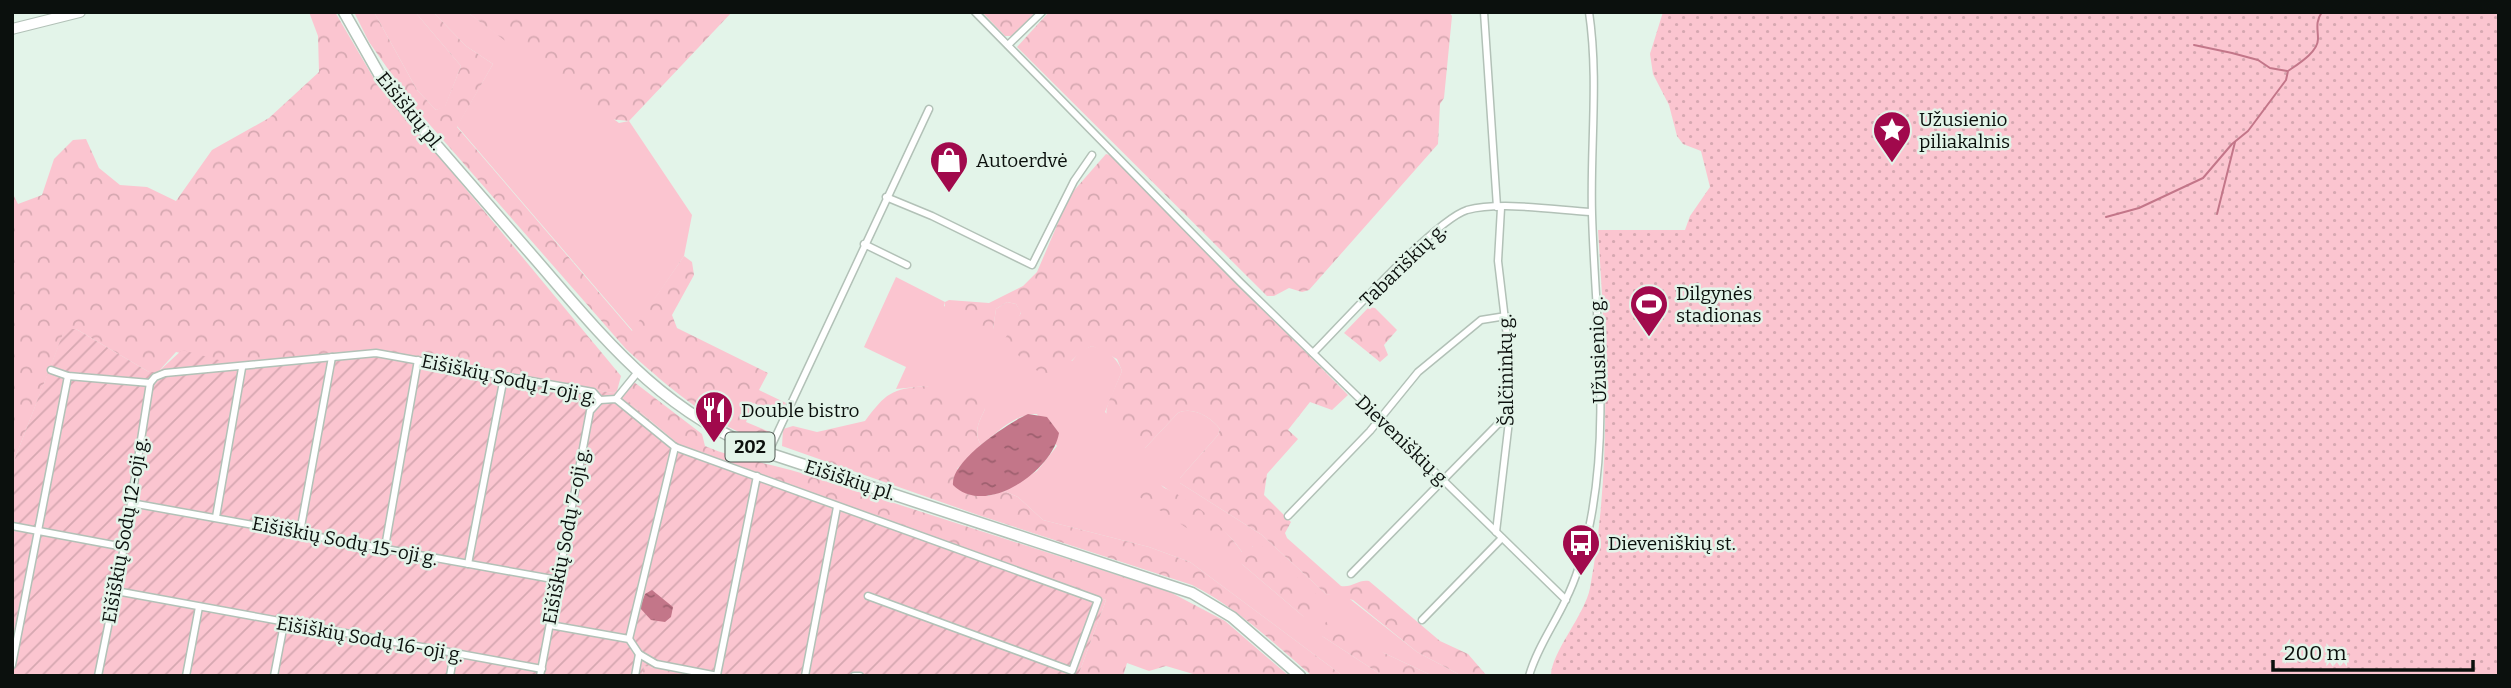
<svg xmlns="http://www.w3.org/2000/svg" width="2511" height="688" font-family="Bitter,serif">
	<style>
		.grass { fill: #fbc5d0; fill-rule: evenodd }
		.forest { fill: url(#forest-crowns) }
		.park { fill: url(#park-dots) }
		.garden { fill: url(#garden-furrows) }
		.water { fill: url(#water-ripples) }
		.lines { fill: none; stroke-linecap: round; stroke-linejoin: round }
		.stream { stroke: #c37689; stroke-width: 2 }
		.minor-casing { stroke: #b2c1b7; stroke-width: 9 }
		.secondary-casing { stroke: #b2c1b7; stroke-width: 12 }
		.primary-casing { stroke: #b2c1b7; stroke-width: 13 }
		.minor { stroke: #fff; stroke-width: 6 }
		.secondary { stroke: #fff; stroke-width: 10 }
		.primary { stroke: #fff; stroke-width: 10 }
		.labels { text-anchor: middle; dominant-baseline: central; stroke-width: 5; stroke-linejoin: round; paint-order: stroke }
		.shield { fill: #e3f4e9; stroke: #4c544f; stroke-width: 2 }
		.shield-label { font-size: 18px; font-weight: bold; fill: #0b100d }
		.street-label { font-size: 19px; fill: #0b100d; stroke: #e3f4e9 }
		.poi-label { font-size: 19px; fill: #0b100d; stroke: #e3f4e9; text-anchor: start }
	</style>
	<defs>
		<pattern id="forest-crowns" width="20" height="18" patternUnits="userSpaceOnUse" patternTransform="scale(1.75)"><rect width="20" height="18" fill="#fbc5d0"/><path d="M2 6a3 3 0 1 1 6 0M12 15a3 3 0 1 1 6 0" fill="none" stroke="#d6a8b1"/></pattern>
		<pattern id="park-dots" width="8" height="8" patternUnits="userSpaceOnUse" patternTransform="scale(1.75)"><rect width="8" height="8" fill="#fbc5d0"/><path d="M2 2h.1M6 6h.1" fill="none" stroke="#d6a8b1" stroke-width="1.8" stroke-linecap="round"/></pattern>
		<pattern id="garden-furrows" width="10" height="10" patternUnits="userSpaceOnUse" patternTransform="scale(1.75)"><rect width="10" height="10" fill="#fbc5d0"/><path d="M-1 1l2-2M0 10L10 0M9 11l2-2" fill="none" stroke="#d6a8b1"/></pattern>
		<pattern id="water-ripples" width="26" height="14" patternUnits="userSpaceOnUse" patternTransform="scale(1.75)"><rect width="26" height="14" fill="#c37689"/><path d="M2 4q2-2 4 0t4 0M15 11q2-2 4 0t4 0" fill="none" stroke="#9d5f6e"/></pattern>
	</defs>
	<rect width="100%" height="100%" fill="#e3f4e9"/>
	<g class="grass">
		<path d="M374 12H415L461 66 445 107 436 110 417 90Z"/>
		<path d="M433 12H467L619 123 629 121 692 215 684 256 633 331 457 126 493 64 466 46Z"/>
		<path d="M896 277 945 302 944 306 993 329 996 309 1007 302 1016 304 1021 312 1016 325 1072 361 1081 350 1092 346C1107 351 1116 356 1122 371L1105 412 1145 448 1178 413C1192 406 1211 417 1220 429L1218 435 1180 478V483L1262 535 1326 594 1346 596 1417 652 1462 676H1433L1384 653 1322 636 1383 676H1343L1190 562 1149 547 1043 520 1018 497 1004 491 1037 471 1057 446 1037 414C1015 413 997 433 981 445 973 432 979 422 985 409L926 386 896 389 906 367 864 347ZM1161 485C1189 504 1223 523 1242 552L1245 553 1253 546 1304 617 1243 565Z"/>
	</g>
	<g class="forest">
		<path d="M309 12H335L373 77 621 376 617 391 613 393 379 351 241 366 176 352 158 372H149L76 329 64 332 12 466V192L18 204 42 195 54 159 73 140 86 139 99 168 120 185 147 187 176 201 212 150 269 118 319 72 318 36Z"/>
		<path d="M354 12H374L417 90 436 110 445 106 461 66 415 12H433L466 46 493 64 457 127 632 331 684 256 692 262 694 275 672 315 677 328 768 373 759 390 786 403 780 416 754 403 746 422 770 432 765 440C720 433 660 380 626 349L416 109 369 42Z"/>
		<path d="M467 12H732L629 121 609 119Z"/>
		<path d="M982 12H1038L1011 36H1005Z"/>
		<path d="M1049 12H1449L1452 16 1444 98 1440 104 1438 144 1309 290 1302 292 1289 288 1274 296H1267L1017 47Z"/>
		<path d="M1106 154 1110 155 1348 395 1332 410 1310 402 1288 430 1298 439 1267 474 1264 495 1291 522 1285 533 1287 538 1341 586C1352 588 1359 579 1369 581L1440 641 1468 654 1487 676H1462L1417 652 1353 600 1326 594 1262 535 1180 483V478L1218 435 1220 429C1211 417 1192 406 1178 413L1145 448H1137C1097 412 1101 421 1122 371L1117 359 1092 346C1082 350 1078 355 1070 362 1041 389 1025 361 1004 340L1021 313 1016 304 1007 302 996 309 993 329 988 333H981L945 311V302L949 300 989 303 1023 286 1037 272 1070 195Z"/>
		<path d="M1369 307 1375 308 1397 330 1384 345 1388 355 1380 362 1344 333Z"/>
		<path d="M634 382 702 434 705 446C734 459 770 463 801 473L1170 592 1225 621 1289 676H1200L1166 666 1149 671 1127 663 1123 676H1078L1106 600 678 444 623 397Z"/>
		<path d="M926 386C945 390 976 390 985 409 979 422 973 432 981 445L957 469 988 496 1004 491 1018 497 1043 520 1149 547 1190 562 1343 676H1312C1273 642 1237 608 1192 585L981 516 782 446 783 429 793 426 817 432 865 421C886 393 891 389 926 386Z"/>
		<path d="M1147 483C1180 488 1223 524 1242 552L1257 544 1262 546 1327 604 1325 613 1315 621 1304 617 1243 565 1138 496 1139 486Z"/>
		<path d="M1333 617 1384 653 1433 676H1383L1322 636 1321 626Z"/>
		<path d="M644 666 697 676H642Z"/>
	</g>
	<path class="park" d="M1663 12H2499V676H1551C1551 652 1585 615 1590 588 1612 469 1606 350 1598 230H1685L1690 216 1710 187 1701 151 1683 144 1677 136 1669 105 1653 74 1650 54Z"/>
	<path class="garden" d="M70 329H76L149 372H158L182 350 241 366 379 351 613 393 617 391 672 440 688 448 1106 600 1078 676H697L644 666 642 676H12V466L64 331Z"/>
	<g class="water">
		<path d="M1028 414 1047 417 1059 433C1053 470 986 518 953 485 950 461 1008 423 1028 414Z"/>
		<path d="M652 590 673 607 671 617 665 622 651 620 640 608 645 594Z"/>
	</g>
	<g class="lines">
		<g class="stream">
			<path d="M2194 45 2232 53 2258 60 2270 68 2287 71"/>
			<path d="M2217 214 2235 142"/>
			<path d="M2106 217 2139 208 2203 178 2232 144 2248 131 2286 80 2288 71C2298 64 2318 52 2318 39 2318 29 2315 22 2322 12"/>
		</g>
		<defs>
			<g id="minor">
				<path d="M975 12 1240 282 1566 600"/>
				<path d="M1484 12 1497 207"/>
				<path d="M1008 45 1042 12"/>
				<path d="M886 197 932 216 1032 265 1074 181 1092 155"/>
				<path d="M864 244 907 265"/>
				<path d="M1313 353C1343 323 1435 220 1467 210 1501 201 1556 210 1591 212"/>
				<path d="M51 370 68 376 150 383 155 377 165 373 376 353 593 392 600 400 616 399 675 447 1098 600 1072 671 868 596"/>
				<path d="M616 399 637 373"/>
				<path d="M768 453 929 109"/>
				<path d="M131 503 558 580"/>
				<path d="M1288 516 1370 431 1418 372 1481 320 1506 316"/>
				<path d="M216 517 242 368"/>
				<path d="M12 526 124 547"/>
				<path d="M300 532 332 357"/>
				<path d="M1496 532 1509 421 1510 362 1498 261 1501 208"/>
				<path d="M385 547 418 360"/>
				<path d="M468 564 504 377"/>
				<path d="M1351 574 1498 424 1509 421"/>
				<path d="M116 591 542 669"/>
				<path d="M1422 620 1502 538"/>
				<path d="M550 625 629 639 639 654 656 664 718 676"/>
				<path d="M629 639 675 447"/>
				<path d="M12 665 68 376"/>
				<path d="M717 675 757 476"/>
				<path d="M98 676 124 547 150 383"/>
				<path d="M186 676 199 607"/>
				<path d="M274 676 284 624"/>
				<path d="M450 676 454 653"/>
				<path d="M540 676 590 411 600 400"/>
				<path d="M635 676 639 654"/>
				<path d="M805 676 837 507"/>
				<path d="M854 676H860"/>
				<path d="M1529 676C1537 648 1554 625 1566 599 1577 577 1584 552 1589 528 1611 424 1595 319 1592 214 1590 146 1599 80 1589 12"/>
			</g>
			<path id="secondary" d="M12 29 80 12"/>
			<path id="primary" d="M344 12 379 74 400 103C446 156 491 208 537 261 607 342 664 414 768 453L1192 593 1232 617 1300 676"/>
		</defs>
		<use href="#minor" class="minor-casing"/>
		<use href="#secondary" class="secondary-casing"/>
		<use href="#primary" class="primary-casing"/>
		<use href="#minor" class="minor"/>
		<use href="#secondary" class="secondary"/>
		<use href="#primary" class="primary"/>
	</g>
	<defs>
		<symbol id="sight-pin" viewBox="-11 -11 22 30"><path d="M0 17L-7.5 6A9.5 9.5 0 1 1 7.5 6Z" fill="#a1094c" stroke="#e3f4e9"/><path d="M0-6L1.8-2.2L6-1.7L2.9 1.2L3.7 5.4L0 3.3L-3.7 5.4L-2.9 1.2L-6-1.7L-1.8-2.2Z" fill="#fff"/></symbol>
		<symbol id="shop-pin" viewBox="-11 -11 22 30"><path d="M0 17L-7.5 6A9.5 9.5 0 1 1 7.5 6Z" fill="#a1094c" stroke="#e3f4e9"/><path d="M-5-2.5h2.3a2.7 3.5 0 0 1 5.4 0H5L5.5 6h-11ZM-1.5-2.5h3a1.5 2.3 0 0 0-3 0Z" fill="#fff"/></symbol>
		<symbol id="stadium-pin" viewBox="-11 -11 22 30"><path d="M0 17L-7.5 6A9.5 9.5 0 1 1 7.5 6Z" fill="#a1094c" stroke="#e3f4e9"/><path d="M0-5a6.5 5 0 1 0 0 10a6.5 5 0 1 0 0-10ZM-3.5-1.8h7v3.6h-7Z" fill="#fff"/></symbol>
		<symbol id="restaurant-pin" viewBox="-11 -11 22 30"><path d="M0 17L-7.5 6A9.5 9.5 0 1 1 7.5 6Z" fill="#a1094c" stroke="#e3f4e9"/><path d="M-5-6h1v4h1v-4h1v4h1v-4h1v5L-1.5 .5V6h-2V.5L-5-1ZM5-6V6H3V1.5H1.5Q1.5-4 5-6Z" fill="#fff"/></symbol>
		<symbol id="bus-pin" viewBox="-11 -11 22 30"><path d="M0 17L-7.5 6A9.5 9.5 0 1 1 7.5 6Z" fill="#a1094c" stroke="#e3f4e9"/><path d="M-5-6H5V4H4V6H2V4H-2V6H-4V4H-5ZM-3.5-4V0h7V-4ZM-3.5 1.2v1.5H-2V1.2ZM2 1.2v1.5H3.5V1.2Z" fill="#fff"/></symbol>
	</defs>
	<g fill-rule="evenodd">
		<use href="#sight-pin" x="1870" y="108" width="44" height="60"/>
		<use href="#shop-pin" x="927" y="138" width="44" height="60"/>
		<use href="#stadium-pin" x="1627" y="282" width="44" height="60"/>
		<use href="#restaurant-pin" x="692" y="388" width="44" height="60"/>
		<use href="#bus-pin" x="1559" y="521" width="44" height="60"/>
	</g>
	<g class="labels">
		<rect class="shield" x="725.5" y="432.5" width="49" height="29" rx="5"/>
		<g class="shield-label">
			<text x="750" y="447">202</text>
		</g>
		<g class="street-label">
			<text transform="translate(410 111) rotate(51)">Eišiškių pl.</text>
			<text transform="translate(1403 265) rotate(-44)">Tabariškių g.</text>
			<text transform="translate(1598 350) rotate(-92)">Užusienio g.</text>
			<text transform="translate(1506 370) rotate(-91)">Šalčininkų g.</text>
			<text transform="translate(509 379) rotate(12)">Eišiškių Sodų 1-oji g.</text>
			<text transform="translate(1403 441) rotate(44)">Dieveniškių g.</text>
			<text transform="translate(850 480) rotate(18)">Eišiškių pl.</text>
			<text transform="translate(125 530) rotate(-80)">Eišiškių Sodų 12-oji g.</text>
			<text transform="translate(566 536) rotate(-79)">Eišiškių Sodų 7-oji g.</text>
			<text transform="translate(345 541) rotate(11)">Eišiškių Sodų 15-oji g.</text>
			<text transform="translate(370 639) rotate(10)">Eišiškių Sodų 16-oji g.</text>
		</g>
		<g class="poi-label">
			<text x="1919" y="119">Užusienio<tspan x="1919" dy="22">piliakalnis</tspan></text>
			<text x="976" y="160">Autoerdvė</text>
			<text x="1676" y="293">Dilgynės<tspan x="1676" dy="22">stadionas</tspan></text>
			<text x="741" y="410">Double bistro</text>
			<text x="1608" y="543">Dieveniškių st.</text>
		</g>
	</g>
	<rect width="2511" height="688" fill="none" stroke="#0b100d" stroke-width="28"/>
	<path d="M2273 660v10h200v-10" fill="none" stroke="#0b100d" stroke-width="3.5"/>
	<text x="2284" y="660" font-size="21" fill="#0b100d" stroke="#e3f4e9" stroke-width="5" paint-order="stroke">200 m</text>
</svg>
